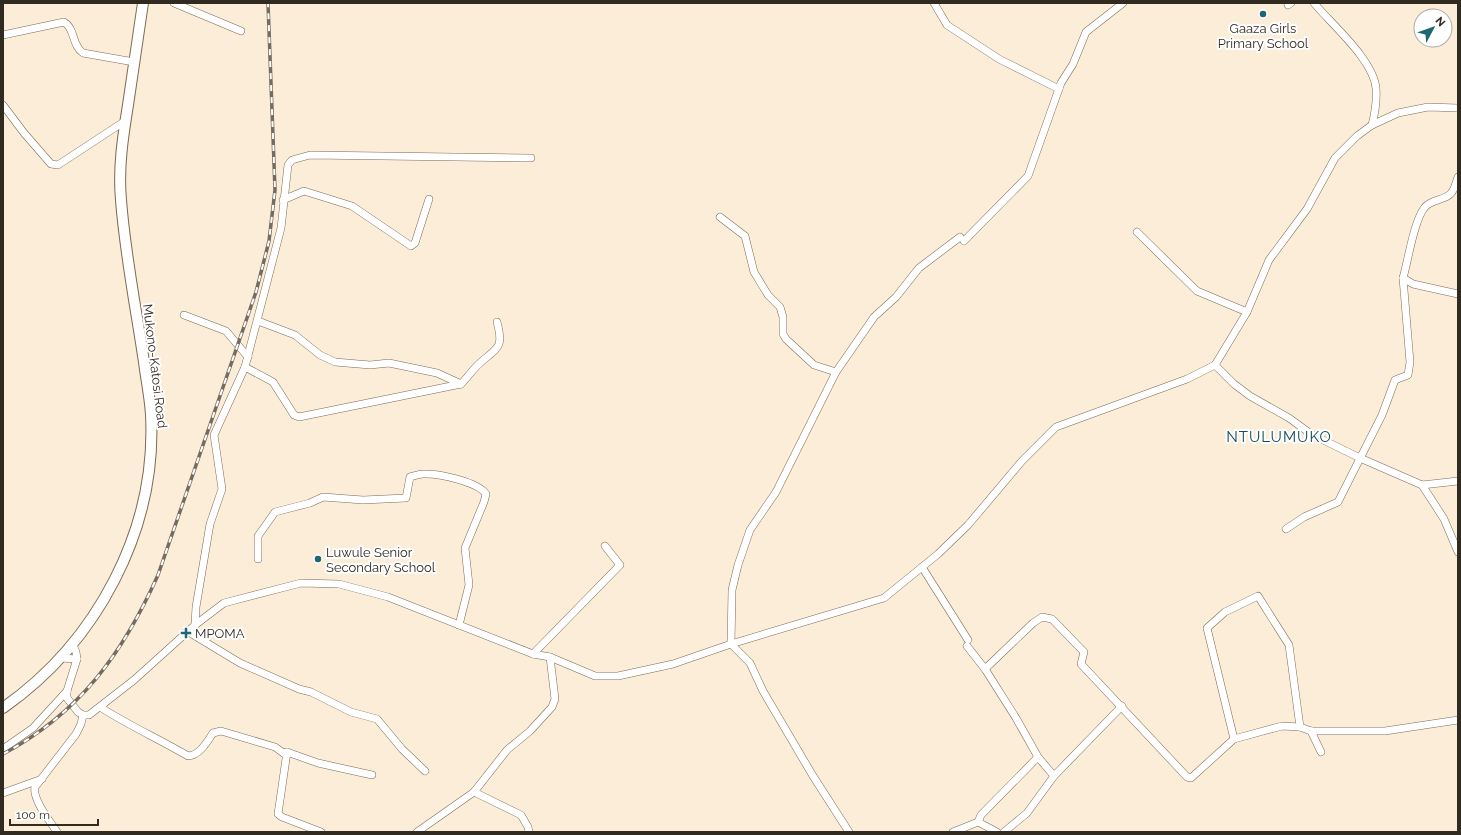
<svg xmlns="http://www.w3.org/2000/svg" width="1461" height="835" font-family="Raleway,sans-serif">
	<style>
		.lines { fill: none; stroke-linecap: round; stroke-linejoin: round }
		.minor-casing { stroke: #7b6b54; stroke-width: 8 }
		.secondary-casing { stroke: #7b6b54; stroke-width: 12 }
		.minor { stroke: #fff; stroke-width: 7 }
		.secondary { stroke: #fff; stroke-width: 10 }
		.rail-casing { stroke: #756b5e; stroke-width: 3.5 }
		.rail { stroke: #fff; stroke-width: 2; stroke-dasharray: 6; stroke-linecap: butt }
		.poi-dot { fill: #1d6673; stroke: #fff; stroke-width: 1.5 }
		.labels { text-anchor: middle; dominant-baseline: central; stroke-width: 4; stroke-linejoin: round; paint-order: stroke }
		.poi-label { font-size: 13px; fill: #312a20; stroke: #fff; text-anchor: start }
		.street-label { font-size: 13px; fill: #312a20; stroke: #fff }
		.quarter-label { font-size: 15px; letter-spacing: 1px; fill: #114b56; stroke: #fff }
	</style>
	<rect width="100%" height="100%" fill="#fcedd9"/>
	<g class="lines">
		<defs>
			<g id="minor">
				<path d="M174 3 241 31"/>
				<path d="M934 3 947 25 999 59 1059 89"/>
				<path d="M1314 3C1332 25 1373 59 1376 88 1377 100 1375 113 1372 125"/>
				<path d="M1288 5 1291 3"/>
				<path d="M3 35 64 22C75 28 72 46 83 53L134 62"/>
				<path d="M3 105 24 133 51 164 58 165 125 121"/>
				<path d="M1458 177C1456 182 1455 188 1452 192 1446 201 1433 198 1425 207 1414 220 1408 261 1403 278L1413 284 1458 294"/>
				<path d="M283 200 304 191 352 206 411 246 415 243 429 199"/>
				<path d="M720 217 745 236 754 272 768 295 780 307 783 317V334L786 339 814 365 836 372"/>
				<path d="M1137 232 1197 291 1247 312"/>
				<path d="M964 241 1028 176 1061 83 1073 64 1086 32 1123 3"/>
				<path d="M184 315 226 331 248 357"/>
				<path d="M258 321 295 335 320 355 335 362 370 365 389 363 437 373 461 384"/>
				<path d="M1215 365 1234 384 1250 396 1289 418 1311 434 1360 458 1422 485 1458 481"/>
				<path d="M245 367 273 382 294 415 299 417 461 384C468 377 473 369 480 363 498 347 504 348 497 322"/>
				<path d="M1422 485 1444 519 1458 552"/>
				<path d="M1286 529 1304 517 1338 502 1382 415 1395 380 1408 375 1410 362 1403 278"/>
				<path d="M258 559V536L275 512 310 503 323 497 363 500 406 498 410 477C414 476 419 474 423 474 438 473 478 482 486 494L484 502 465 548 469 585 459 625"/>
				<path d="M922 567 968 640"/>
				<path d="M195 625 196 607 210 524 222 489 214 435 245 367 281 228 288 165 292 160 310 155 531 158"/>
				<path d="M187 631 240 663 299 689 311 692 351 712 377 719 402 749 425 771"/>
				<path d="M73 645 76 652 77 659"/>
				<path d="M967 646 985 669 1016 718 1038 757 1054 776"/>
				<path d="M533 654 620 565 605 546"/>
				<path d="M60 658 77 659 67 691V698L78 712 83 715H89L134 680 195 625 224 603 301 583 339 584 388 597 533 654 550 657 595 676H618L673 664 731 644 884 598 938 554 968 525 1022 461 1056 427 1187 379 1215 365 1247 312 1269 260 1307 209 1335 158 1357 136 1372 125 1398 113 1428 107 1458 108"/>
				<path d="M985 669 1033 623 1042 617 1052 619 1084 652 1081 664 1187 777 1191 778 1234 739 1282 726 1300 727 1311 731H1385L1458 720"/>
				<path d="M100 707C128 725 159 739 188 756 200 755 207 742 213 733L221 731 275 747 286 755 287 752 318 763 372 775"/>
				<path d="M1311 731 1321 752"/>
				<path d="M1234 739 1207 628 1225 612 1258 596 1289 645 1300 727"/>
				<path d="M3 749 33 728 67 691"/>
				<path d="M287 752 278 814 282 817 321 832"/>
				<path d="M474 792 521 815 528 827 529 832"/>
				<path d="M3 793 42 779"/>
				<path d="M978 822 997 832"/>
				<path d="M57 832C50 821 32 799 35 787L76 734 81 724 83 715"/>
				<path d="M417 832 474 792 507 750 530 731 552 707 555 699 550 657"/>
				<path d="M849 832 813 776 763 691 750 663 731 644 732 590 738 565 750 530 776 492 836 372 874 317 896 297 919 268 960 237"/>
				<path d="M953 832 978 822 981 815 1038 757"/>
				<path d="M1004 832 1027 813 1054 776 1122 706"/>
			</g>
			<path id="secondary" d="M3 708C97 642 157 530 151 415 150 397 146 379 144 362 136 308 125 254 121 200 118 168 123 136 128 105 133 71 138 37 143 3"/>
		</defs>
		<use href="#minor" class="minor-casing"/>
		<use href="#secondary" class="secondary-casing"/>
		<use href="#minor" class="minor"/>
		<use href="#secondary" class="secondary"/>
		<defs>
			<path id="rail" d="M3 754C80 713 123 653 158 575L256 292 269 241 275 190 268 3"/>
		</defs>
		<use href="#rail" class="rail-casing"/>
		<use href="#rail" class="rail"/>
	</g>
	<g class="poi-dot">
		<circle cx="1263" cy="14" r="4"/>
		<circle cx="318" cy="559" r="4"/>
		<path d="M184 627h4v4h4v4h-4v4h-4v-4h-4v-4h4z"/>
	</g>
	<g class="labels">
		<g class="poi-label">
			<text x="1263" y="28" text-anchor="middle">Gaaza Girls<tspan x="1263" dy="15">Primary School</tspan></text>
			<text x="326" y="552">Luwule Senior<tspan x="326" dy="15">Secondary School</tspan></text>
			<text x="195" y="633">MPOMA</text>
		</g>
		<g class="street-label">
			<text transform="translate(155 366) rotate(83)">Mukono-Katosi Road</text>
		</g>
		<g class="quarter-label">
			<text x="1279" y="437">NTULUMUKO</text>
		</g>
	</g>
	<rect width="1461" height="835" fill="none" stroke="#312a20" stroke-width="8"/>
	<g transform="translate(1433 28) rotate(49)"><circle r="19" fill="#ffffff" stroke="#adaaa6"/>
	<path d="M0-3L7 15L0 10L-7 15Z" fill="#1d6673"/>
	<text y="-6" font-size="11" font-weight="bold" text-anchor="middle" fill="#312a20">N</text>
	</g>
	<path d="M10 819v6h88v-6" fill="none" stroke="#312a20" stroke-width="2"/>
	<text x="16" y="819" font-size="12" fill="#312a20" stroke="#ffffff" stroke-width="3" paint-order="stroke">100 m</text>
</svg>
